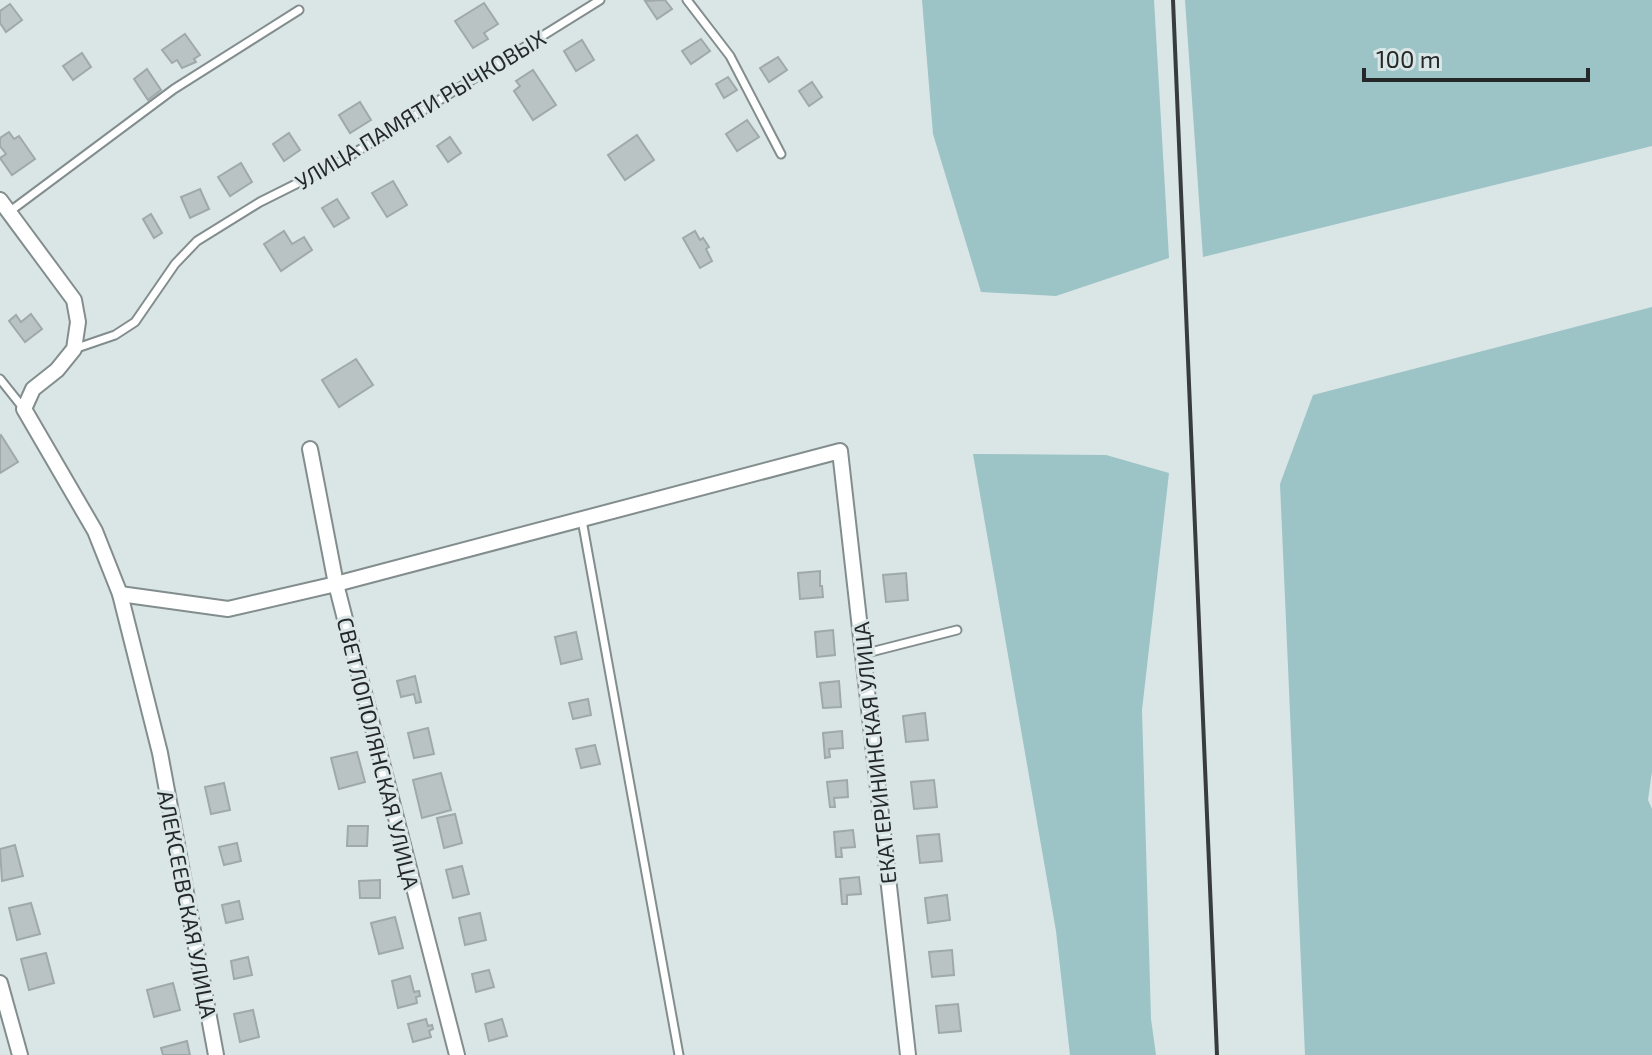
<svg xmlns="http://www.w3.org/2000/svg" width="1652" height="1055" font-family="'Exo 2',sans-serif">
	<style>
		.green { fill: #9cc3c6 }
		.building { fill: #b9c3c4; stroke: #9fa9aa; stroke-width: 2 }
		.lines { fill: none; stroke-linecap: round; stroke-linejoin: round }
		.service-casing { stroke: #838d8d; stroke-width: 11 }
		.minor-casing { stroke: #838d8d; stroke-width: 18 }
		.service { stroke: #fff; stroke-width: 7 }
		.minor { stroke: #fff; stroke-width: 14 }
		.rail { stroke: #383c3d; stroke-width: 4 }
		.labels { text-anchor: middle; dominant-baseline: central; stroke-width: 6; stroke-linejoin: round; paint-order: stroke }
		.street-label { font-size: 22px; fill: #242829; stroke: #dae5e6 }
	</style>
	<rect width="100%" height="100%" fill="#dae5e6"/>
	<g class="green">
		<path d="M922 0H1154L1169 258 1056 296 981 292 933 134Z"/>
		<path d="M1185 0H1652V146L1203 257Z"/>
		<path d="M1652 307V771L1648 800 1652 809V1055H1305L1280 484 1313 395Z"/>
		<path d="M973 454 1106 455 1169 473 1142 710 1151 1019 1156 1055H1070L1056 931Z"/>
	</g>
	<g class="building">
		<path d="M665 0 672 9 657 19 645 1Z"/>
		<path d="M484 3 498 24 484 33 488 39 473 48 455 21Z"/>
		<path d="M10 4 22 20 6 32 0 23V11Z"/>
		<path d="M185 34 200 55 194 59 196 62 182 68 177 60 172 63 162 50Z"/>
		<path d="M701 39 710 51 691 64 682 51Z"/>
		<path d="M582 40 594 60 576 71 564 51Z"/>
		<path d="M82 53 91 67 73 80 63 66Z"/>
		<path d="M778 57 787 70 769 82 760 68Z"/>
		<path d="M147 69 161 90 148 100 134 79Z"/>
		<path d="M533 70 556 105 533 120 514 91 520 86 516 81Z"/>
		<path d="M728 77 737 90 724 98 716 84Z"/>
		<path d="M812 82 822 97 809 106 799 91Z"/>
		<path d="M360 102 371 120 350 133 339 115Z"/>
		<path d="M747 120 759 137 737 151 726 134Z"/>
		<path d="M9 132 14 139 19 136 35 159 12 175 0 158 6 154 0 146V138Z"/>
		<path d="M289 133 300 150 284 161 273 144Z"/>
		<path d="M637 135 654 160 625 180 608 155Z"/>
		<path d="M450 137 461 153 448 162 437 146Z"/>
		<path d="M241 163 252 182 230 196 218 177Z"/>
		<path d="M393 181 407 205 387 217 372 193Z"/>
		<path d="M200 189 209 209 190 218 181 197Z"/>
		<path d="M337 199 349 218 334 227 322 208Z"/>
		<path d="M151 214 162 233 154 238 143 219Z"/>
		<path d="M284 231 292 244 304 237 312 250 281 271 264 244Z"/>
		<path d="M695 231 700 240 703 238 709 247 706 249 712 261 700 268 683 238Z"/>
		<path d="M31 314 42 329 25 342 9 321 16 315 21 322Z"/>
		<path d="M356 359 373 385 339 407 322 380Z"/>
		<path d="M1 435 18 462 0 473V436Z"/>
		<path d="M820 571V586H822L823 597 800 599 798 573Z"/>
		<path d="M906 573 908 600 886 602 883 575Z"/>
		<path d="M833 630 835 655 817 657 815 632Z"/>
		<path d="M576 632 582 659 561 664 555 637Z"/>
		<path d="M415 676 421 702 416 703 414 694 401 697 397 681Z"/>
		<path d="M839 681 841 707 823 708 820 683Z"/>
		<path d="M588 699 591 715 573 719 569 703Z"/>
		<path d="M925 713 928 740 906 742 903 716Z"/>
		<path d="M428 728 434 754 414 758 408 733Z"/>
		<path d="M842 731 843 748 829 749 830 757 825 758 823 733Z"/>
		<path d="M595 745 600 764 581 768 576 749Z"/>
		<path d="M357 752 365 782 339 789 331 758Z"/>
		<path d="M441 773 451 810 422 818 413 780Z"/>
		<path d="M847 780 848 797 834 798 835 807H830L827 782Z"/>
		<path d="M934 780 937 807 914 809 911 782Z"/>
		<path d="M224 783 230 810 211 814 205 787Z"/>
		<path d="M455 814 462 843 444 848 437 818Z"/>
		<path d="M348 826H368L367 846H347Z"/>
		<path d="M853 830 855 847 841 848 842 857H836L834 832Z"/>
		<path d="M939 834 942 861 920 863 917 836Z"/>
		<path d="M237 843 241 861 224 865 219 847Z"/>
		<path d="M15 845 23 876 2 881 0 849Z"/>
		<path d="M462 866 469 894 453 898 446 870Z"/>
		<path d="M859 877 861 894 847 895V904H842L840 879Z"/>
		<path d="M380 880V898H360L359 881Z"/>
		<path d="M947 895 950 920 928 923 925 898Z"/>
		<path d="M239 901 243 919 226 923 222 905Z"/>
		<path d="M31 903 40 934 17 940 9 908Z"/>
		<path d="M480 913 486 940 465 945 459 918Z"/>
		<path d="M395 917 403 948 379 954 371 923Z"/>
		<path d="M952 950 954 975 932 977 929 952Z"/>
		<path d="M46 953 54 983 29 990 21 959Z"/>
		<path d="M248 957 252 975 234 979 231 961Z"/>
		<path d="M489 970 494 987 476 992 472 974Z"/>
		<path d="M410 976 414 992 419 991 420 996 416 997 417 1003 398 1008 392 981Z"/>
		<path d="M173 983 180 1010 154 1017 147 990Z"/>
		<path d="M958 1004 961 1031 939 1033 936 1006Z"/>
		<path d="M253 1010 259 1037 240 1042 234 1014Z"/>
		<path d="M426 1019 428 1026 432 1025 433 1029 429 1031 431 1037 413 1042 408 1024Z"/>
		<path d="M502 1019 507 1036 489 1041 485 1024Z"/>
		<path d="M187 1041 190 1055H163L161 1048Z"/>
	</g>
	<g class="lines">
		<defs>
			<g id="service">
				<path d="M687 0 730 56 781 154"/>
				<path d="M9 212 174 89 299 10"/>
				<path d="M74 349 115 335 135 322 175 264 197 241 260 202 340 162 600 0"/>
				<path d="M0 379 24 409"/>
				<path d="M582 520 679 1055"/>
				<path d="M863 654 957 630"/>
			</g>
			<g id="minor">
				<path d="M0 200 74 300 78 322 74 349 57 370 33 389 24 409 95 531 120 594 160 753 216 1055"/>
				<path d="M310 449 336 584 457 1055"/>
				<path d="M120 594 228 609 336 584 840 451 908 1055"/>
				<path d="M0 983 20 1055"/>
			</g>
		</defs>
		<use href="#service" class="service-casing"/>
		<use href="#minor" class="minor-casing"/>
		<use href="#service" class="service"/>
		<use href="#minor" class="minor"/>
		<path class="rail" d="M1173 0 1217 1055"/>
	</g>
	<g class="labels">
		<g class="street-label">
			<text transform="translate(420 109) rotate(-31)">УЛИЦА ПАМЯТИ РЫЧКОВЫХ</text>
			<text transform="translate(379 753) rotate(76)">СВЕТЛОПОЛЯНСКАЯ УЛИЦА</text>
			<text transform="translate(874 753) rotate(-96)">ЕКАТЕРИНИНСКАЯ УЛИЦА</text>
			<text transform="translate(188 904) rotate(79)">АЛЕКСЕЕВСКАЯ УЛИЦА</text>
		</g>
	</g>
	<path d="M1364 68v12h224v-12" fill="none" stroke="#242829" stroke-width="4"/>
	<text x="1376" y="68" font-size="24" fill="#242829" stroke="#dae5e6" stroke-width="6" paint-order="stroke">100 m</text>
</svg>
